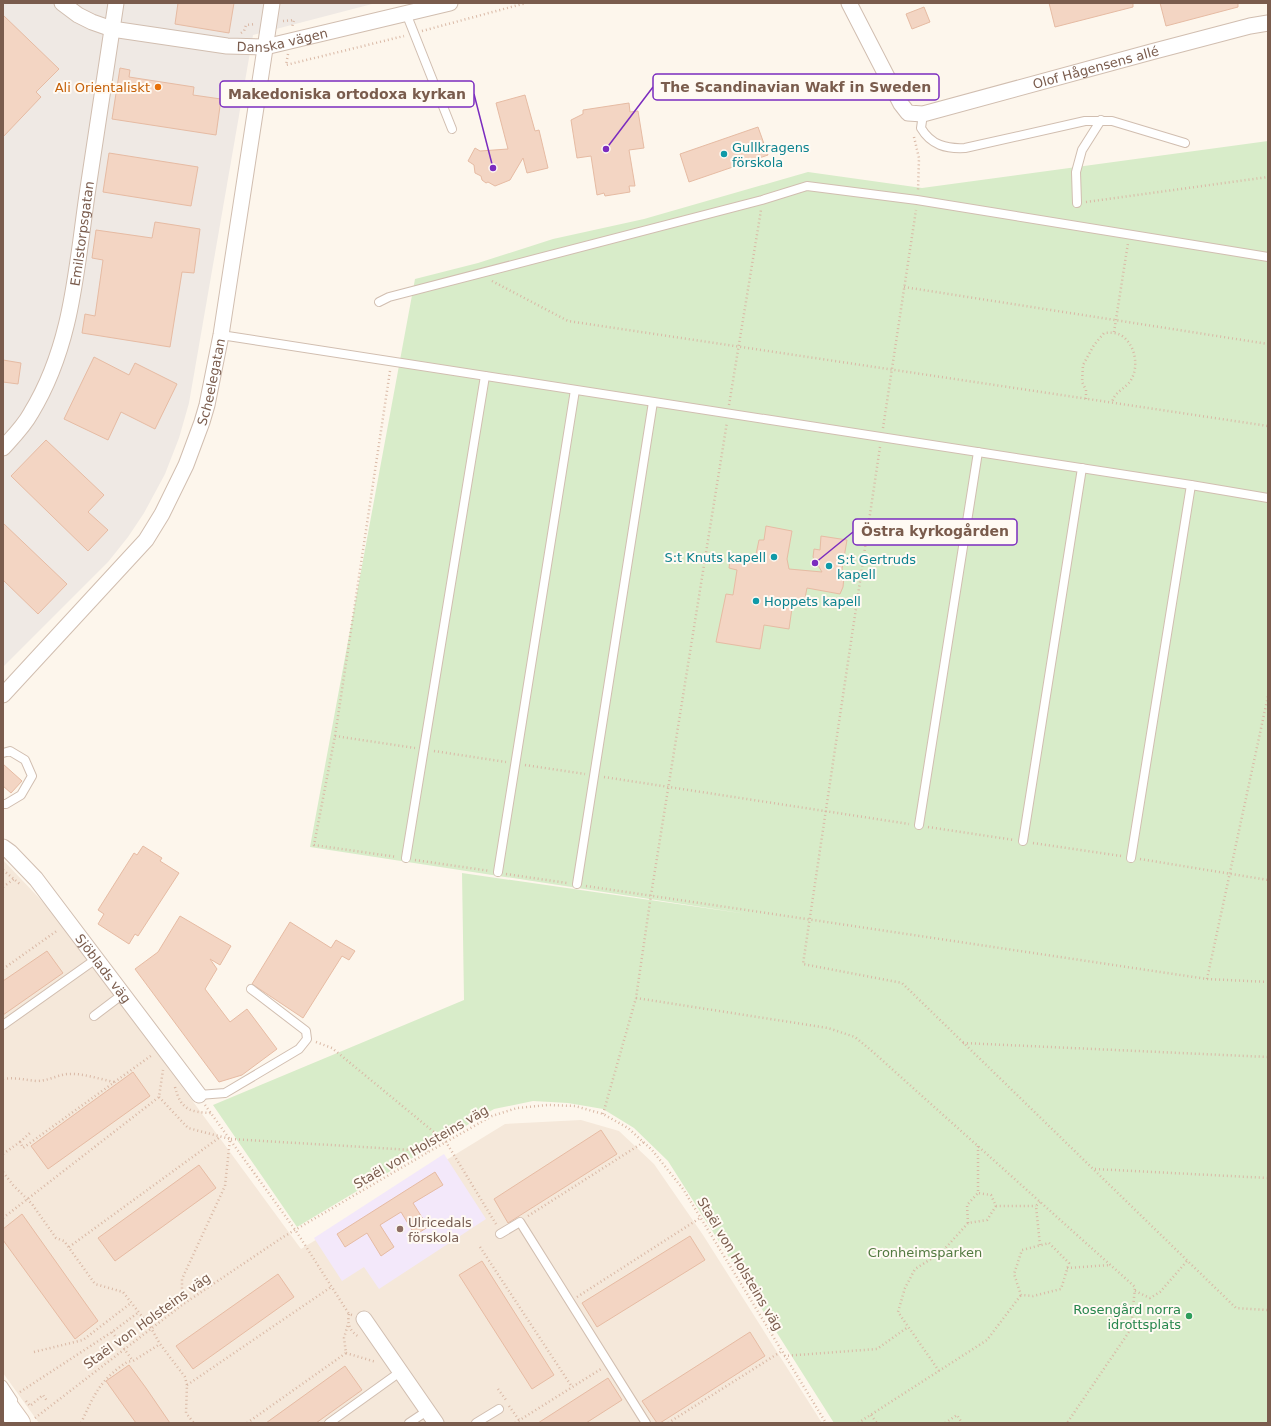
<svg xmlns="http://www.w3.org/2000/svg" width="1271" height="1426" font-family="'DejaVu Sans',sans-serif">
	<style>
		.residential { fill: #f5e8da }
		.industrial { fill: #efe9e4 }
		.education { fill: #f3e8fa }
		.green { fill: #d8ecc9 }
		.building { fill: #f3d5c3; stroke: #e6bba3 }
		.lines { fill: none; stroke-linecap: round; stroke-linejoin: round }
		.lane-casing { stroke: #d1beb0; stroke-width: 10 }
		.street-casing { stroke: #d1beb0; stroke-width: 17 }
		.secondary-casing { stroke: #d6c0b0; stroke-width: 24 }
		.path { stroke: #d9b8a5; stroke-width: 2.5; stroke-dasharray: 1 3; stroke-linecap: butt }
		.lane { stroke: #fff; stroke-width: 8 }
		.street { stroke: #fff; stroke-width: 15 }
		.secondary { stroke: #fff; stroke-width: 22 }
		.food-dot { fill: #e8710a; stroke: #fffaf3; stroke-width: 1.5 }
		.culture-dot { fill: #0f9aa8; stroke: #fffaf3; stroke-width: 1.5 }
		.education-dot { fill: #8d6e63; stroke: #fffaf3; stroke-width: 1.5 }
		.leisure-dot { fill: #2e9e5b; stroke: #fffaf3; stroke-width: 1.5 }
		.labels { text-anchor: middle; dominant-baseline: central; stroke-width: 4; stroke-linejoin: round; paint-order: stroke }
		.street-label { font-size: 13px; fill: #7a5c4d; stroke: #fffaf3 }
		.food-label { font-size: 13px; fill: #c56008; stroke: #fffaf3; text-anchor: end }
		.culture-label { font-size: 13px; fill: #0d838f; stroke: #fffaf3; text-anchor: start }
		.education-label { font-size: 13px; fill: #785e54; stroke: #fffaf3; text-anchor: start }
		.park-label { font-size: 13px; fill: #537a41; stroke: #fffaf3 }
		.leisure-label { font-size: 13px; fill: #27864d; stroke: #fffaf3; text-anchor: end }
		.leader { fill: none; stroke: #7b2cbf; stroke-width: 1.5 }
		.callout-dot { fill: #7b2cbf; stroke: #fffaf3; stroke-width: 1.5 }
		.callout { fill: #fffaf3; stroke: #7b2cbf; stroke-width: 1.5 }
		.callout-label { font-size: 14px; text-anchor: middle; font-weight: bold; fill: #7a5c4d }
	</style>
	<rect width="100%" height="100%" fill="#fdf6ec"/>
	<path class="residential" d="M3 860 60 920 301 1249 505 1124 581 1120 619 1131 654 1164 703 1235 822 1423H39L3 1373Z"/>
	<path class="industrial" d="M3 3H376L253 35 189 403 179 438 165 474 144 513 128 537 108 562 3 667Z"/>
	<path class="education" d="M444 1154 486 1219 379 1289 364 1267 342 1281 314 1238Z"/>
	<path class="green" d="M1268 141V1423H834L668 1161 634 1128 603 1109 568 1103 533 1101 494 1109 297 1227 213 1105 464 1000 462 873 747 914 310 847 415 279 478 263 553 239 644 219 808 172 922 188Z"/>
	<g class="building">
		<path d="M178 3H234L229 33 175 24Z"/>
		<path d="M1049 3H1133V7L1055 27Z"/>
		<path d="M1160 3H1238V7L1166 26Z"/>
		<path d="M924 7 930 22 912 29 906 14Z"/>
		<path d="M3 15 59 69 36 92 41 97 3 137Z"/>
		<path d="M120 68 130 70 129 77 194 87 193 95 221 99 216 135 112 119Z"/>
		<path d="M525 95 535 131 539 130 548 168 527 173 523 158 510 180 495 186 488 182 486 183 482 180 481 176 475 173 474 165 468 161 475 148 480 151 508 149 496 103Z"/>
		<path d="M629 103 630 112 638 111 644 148 629 150 635 186H629L630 192 605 196 604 193 597 195 591 156 577 158 571 120 583 114V110Z"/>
		<path d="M758 127 768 155 689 182 680 154Z"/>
		<path d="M109 153 198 167 191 206 103 192Z"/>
		<path d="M155 222 200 229 194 273 182 272 170 347 82 333 85 314 95 316 103 260 92 258 96 230 152 238Z"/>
		<path d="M94 357 129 375 135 363 177 384 155 429 121 412 108 440 64 419Z"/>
		<path d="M3 360 21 363 18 384 3 382Z"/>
		<path d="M46 440 104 495 88 512 108 530 88 551 11 476Z"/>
		<path d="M3 523 67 584 38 614 3 580Z"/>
		<path d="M766 526 792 531 787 559 789 569 822 572 813 557 814 549 820 550 821 536 847 540 842 569 844 577 843 587 840 594 807 588 804 603 793 601 789 629 764 625 760 649 716 642 726 594 733 595 737 570 729 568 731 554 755 559 759 540H764Z"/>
		<path d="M3 764 22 781 11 793 3 786Z"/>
		<path d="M143 846 162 858 160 861 179 873 138 936 135 934 129 944 98 924 104 914 98 910 134 853 137 855Z"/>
		<path d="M180 916 231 946 220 965 210 959 217 969 205 989 230 1022 247 1009 277 1049 242 1075 219 1082 135 969 158 952Z"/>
		<path d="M290 922 331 948 336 940 355 951 349 960 342 956 303 1018 252 984Z"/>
		<path d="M47 951 63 973 3 1015V981Z"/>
		<path d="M133 1072 150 1096 48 1169 31 1146Z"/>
		<path d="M601 1130 617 1154 508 1223 494 1199Z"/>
		<path d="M199 1165 216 1188 115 1261 98 1238Z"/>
		<path d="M435 1172 443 1185 413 1203 428 1227 415 1235 401 1212 380 1225 394 1247 381 1256 367 1233 345 1247 337 1234Z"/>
		<path d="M22 1214 98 1321 75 1339 3 1240V1229Z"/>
		<path d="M690 1236 705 1260 597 1327 582 1303Z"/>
		<path d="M482 1261 554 1375 532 1389 459 1275Z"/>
		<path d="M278 1274 294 1297 193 1369 176 1346Z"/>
		<path d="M750 1332 765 1356 660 1423H657L642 1401Z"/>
		<path d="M129 1365 146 1388 170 1423H136L106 1381Z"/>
		<path d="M345 1366 362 1390 316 1423H266Z"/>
		<path d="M608 1378 622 1400 586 1423H538Z"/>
	</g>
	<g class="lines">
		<defs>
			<g id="lane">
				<path d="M406 13 452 129"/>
				<path d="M923 114 921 128C931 145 946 149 965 148L1085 121H1112L1185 143"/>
				<path d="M1077 203 1076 172 1082 150 1101 120"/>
				<path d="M379 302 389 297 762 200 807 186 917 200 1268 257"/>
				<path d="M221 335 1191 485 1268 498"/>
				<path d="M3 753 10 751 25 760 32 776 21 795 6 804H3"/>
				<path d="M919 825 978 452"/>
				<path d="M1023 841 1082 468"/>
				<path d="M406 858 485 376"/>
				<path d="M1131 858 1191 485"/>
				<path d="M498 872 575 390"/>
				<path d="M577 884 653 402"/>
				<path d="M94 1016 123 994"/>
				<path d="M3 1025 96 959"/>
				<path d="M199 1095 225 1093 299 1049 307 1039 306 1031 251 989"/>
				<path d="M500 1234 520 1222 646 1423"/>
				<path d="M3 1385 13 1400"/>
				<path d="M329 1423 400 1372"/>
				<path d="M409 1423 427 1411"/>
				<path d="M476 1423 499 1409"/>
			</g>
			<g id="street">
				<path id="s1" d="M62 3 78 15 92 22 112 29 227 46 265 47 450 3"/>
				<path id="s2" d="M849 3 901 104 908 113 923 114 1151 52 1250 26 1268 23"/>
				<path id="s3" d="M3 448C13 437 24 426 31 413 72 346 76 271 87 195 97 131 106 67 116 3"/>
				<path id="s4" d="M3 695 146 540 162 514 186 465 202 422 207 405 221 335 272 3"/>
				<path id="s5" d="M3 847 10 852 36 879 199 1095"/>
				<path d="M364 1319 436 1423"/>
			</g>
			<path id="secondary" d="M3 1401 19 1423"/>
		</defs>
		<use href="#lane" class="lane-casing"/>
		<use href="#street" class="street-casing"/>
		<use href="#secondary" class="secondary-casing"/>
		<g class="path">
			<path d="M283 21 294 20 292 27"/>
			<path d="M422 31 526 3"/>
			<path d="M241 33 244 31 246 25 256 24"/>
			<path d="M288 54 286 65 404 36"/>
			<path d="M914 137 919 158 918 191"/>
			<path d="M1086 202 1268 177"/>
			<path d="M492 281 568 321 1268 426"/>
			<path d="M904 287 1268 344"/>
			<path d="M1114 332 1128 243"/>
			<path d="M390 371 335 736 314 845 397 857"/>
			<path d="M1086 399V390L1082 382 1083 365 1094 345 1104 333C1115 332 1122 333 1129 343 1137 354 1138 373 1128 384 1121 391 1114 393 1112 403"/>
			<path d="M729 405 761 210"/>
			<path d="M883 428 916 210"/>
			<path d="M880 447 803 964 902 983 1236 1308 1268 1310"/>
			<path d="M335 736 415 748"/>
			<path d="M434 751 506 762"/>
			<path d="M525 765 585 774"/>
			<path d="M604 777 909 824"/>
			<path d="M928 827 1014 840"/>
			<path d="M1033 843 1121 856"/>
			<path d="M1140 859 1268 880"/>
			<path d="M415 860 490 871"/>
			<path d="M3 870 21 885"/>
			<path d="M506 874 567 883"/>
			<path d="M586 886 1207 979 1268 982"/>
			<path d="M3 887 14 879"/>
			<path d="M3 969 58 930"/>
			<path d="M1207 979 1268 696"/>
			<path d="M636 998 828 1028 855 1037 873 1052 1135 1287 1131 1329 1067 1423"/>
			<path d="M316 1042 332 1048 446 1142 496 1224"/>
			<path d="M963 1043 1268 1057"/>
			<path d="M3 1079C15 1077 25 1080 37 1081 48 1081 57 1075 68 1074 83 1073 99 1079 114 1082"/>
			<path d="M175 1087C181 1110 190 1112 211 1113"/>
			<path d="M159 1097 188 1128 230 1139 225 1186 182 1279V1298"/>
			<path d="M205 1105 296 1231 349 1314 352 1315"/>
			<path d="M603 1114 636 998 651 895 727 422"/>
			<path d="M231 1139 429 1151"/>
			<path d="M20 1142 30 1133"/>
			<path d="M978 1146V1193L991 1195 996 1206H1036"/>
			<path d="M3 1154 20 1142 23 1148 152 1055"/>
			<path d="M1095 1169 1268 1178"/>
			<path d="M3 1172 13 1185 32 1204 56 1238 64 1241 95 1284 123 1292 151 1328 160 1344 185 1377 187 1385 186 1413 194 1423"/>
			<path d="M528 1216 644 1142"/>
			<path d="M3 1218 159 1097 163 1070"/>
			<path d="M968 1223 967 1205 978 1193"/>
			<path d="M1049 1243 1069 1263 1061 1289 1033 1296 1021 1295 1014 1274 1022 1250Z"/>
			<path d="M1040 1245 1036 1206 1040 1202"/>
			<path d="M69 1247 220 1137"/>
			<path d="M480 1247 572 1387"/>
			<path d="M1067 1268 1111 1265"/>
			<path d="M1135 1291 1150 1298 1160 1292 1187 1261"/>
			<path d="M577 1297 700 1218"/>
			<path d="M349 1314C347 1325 350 1331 359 1337"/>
			<path d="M112 1332 133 1361"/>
			<path d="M34 1352 83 1340 131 1303"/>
			<path d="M346 1353 376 1362"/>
			<path d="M784 1356 877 1349 908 1327"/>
			<path d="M939 1371 898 1312 905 1288 915 1269 942 1252 968 1223 987 1220 996 1206"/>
			<path d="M187 1385 331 1287"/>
			<path d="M498 1389 506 1400"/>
			<path d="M20 1392 112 1332 139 1312"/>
			<path d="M26 1401 30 1406 43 1395 47 1401"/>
			<path d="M509 1406 519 1420"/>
			<path d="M871 1415 877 1423"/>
			<path d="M35 1418 182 1305 283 1237 430 1151 492 1116 517 1108 548 1105 575 1106 603 1114 628 1128 652 1150 683 1189 826 1423"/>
			<path d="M81 1423C92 1400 98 1383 120 1367 124 1364 127 1361 133 1361L160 1344"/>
			<path d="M247 1423 346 1353 344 1338 348 1324"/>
			<path d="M515 1423 601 1369"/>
			<path d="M668 1423 782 1351"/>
			<path d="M858 1423 987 1340 1021 1295"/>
			<path d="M945 1423 957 1415 962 1423"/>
		</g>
		<use href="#lane" class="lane"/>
		<use href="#street" class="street"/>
		<use href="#secondary" class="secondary"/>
	</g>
	<circle class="food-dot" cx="158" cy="87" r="4"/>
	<g class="culture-dot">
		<circle cx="724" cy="154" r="4"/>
		<circle cx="774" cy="557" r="4"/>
		<circle cx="829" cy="566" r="4"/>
		<circle cx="756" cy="601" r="4"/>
	</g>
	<circle class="education-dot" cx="400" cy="1229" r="4"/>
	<circle class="leisure-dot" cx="1189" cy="1316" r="4"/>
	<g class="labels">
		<g class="street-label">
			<text stroke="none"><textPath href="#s1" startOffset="229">Danska vägen</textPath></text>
			<text stroke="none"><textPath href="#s2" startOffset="319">Olof Hågensens allé</textPath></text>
			<text stroke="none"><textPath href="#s3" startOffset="233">Emilstorpsgatan</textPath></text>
			<text stroke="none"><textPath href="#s4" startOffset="383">Scheelegatan</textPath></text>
			<text stroke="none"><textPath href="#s5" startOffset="158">Sjöblads väg</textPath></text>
			<text transform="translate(421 1147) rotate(-30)">Staël von Holsteins väg</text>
			<text transform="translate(740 1264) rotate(59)">Staël von Holsteins väg</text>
			<text transform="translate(147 1321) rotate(-36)">Staël von Holsteins väg</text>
		</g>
		<g class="food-label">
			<text x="150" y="87">Ali Orientaliskt</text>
		</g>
		<g class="culture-label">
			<text x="732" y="147">Gullkragens<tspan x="732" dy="15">förskola</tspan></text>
			<text x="766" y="557" text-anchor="end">S:t Knuts kapell</text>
			<text x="837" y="559">S:t Gertruds<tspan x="837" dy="15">kapell</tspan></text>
			<text x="764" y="601">Hoppets kapell</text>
		</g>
		<g class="education-label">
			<text x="408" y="1222">Ulricedals<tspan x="408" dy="15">förskola</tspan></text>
		</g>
		<g class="park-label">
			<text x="925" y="1252">Cronheimsparken</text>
		</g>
		<g class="leisure-label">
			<text x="1181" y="1309">Rosengård norra<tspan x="1181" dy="15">idrottsplats</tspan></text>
		</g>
	</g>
	<path class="leader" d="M606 149L653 87M493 168L474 94M815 563L853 532"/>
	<g class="callout-dot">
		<circle cx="606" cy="149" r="4"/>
		<circle cx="493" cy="168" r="4"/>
		<circle cx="815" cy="563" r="4"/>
	</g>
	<g class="callout">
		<rect x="653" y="74" width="286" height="26" rx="4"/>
		<rect x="220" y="81" width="254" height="26" rx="4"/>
		<rect x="853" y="519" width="164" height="26" rx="4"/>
	</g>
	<g class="callout-label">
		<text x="796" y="92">The Scandinavian Wakf in Sweden</text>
		<text x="347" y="99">Makedoniska ortodoxa kyrkan</text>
		<text x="935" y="536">Östra kyrkogården</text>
	</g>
	<rect width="1271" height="1426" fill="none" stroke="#7a5c4d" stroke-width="8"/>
</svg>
